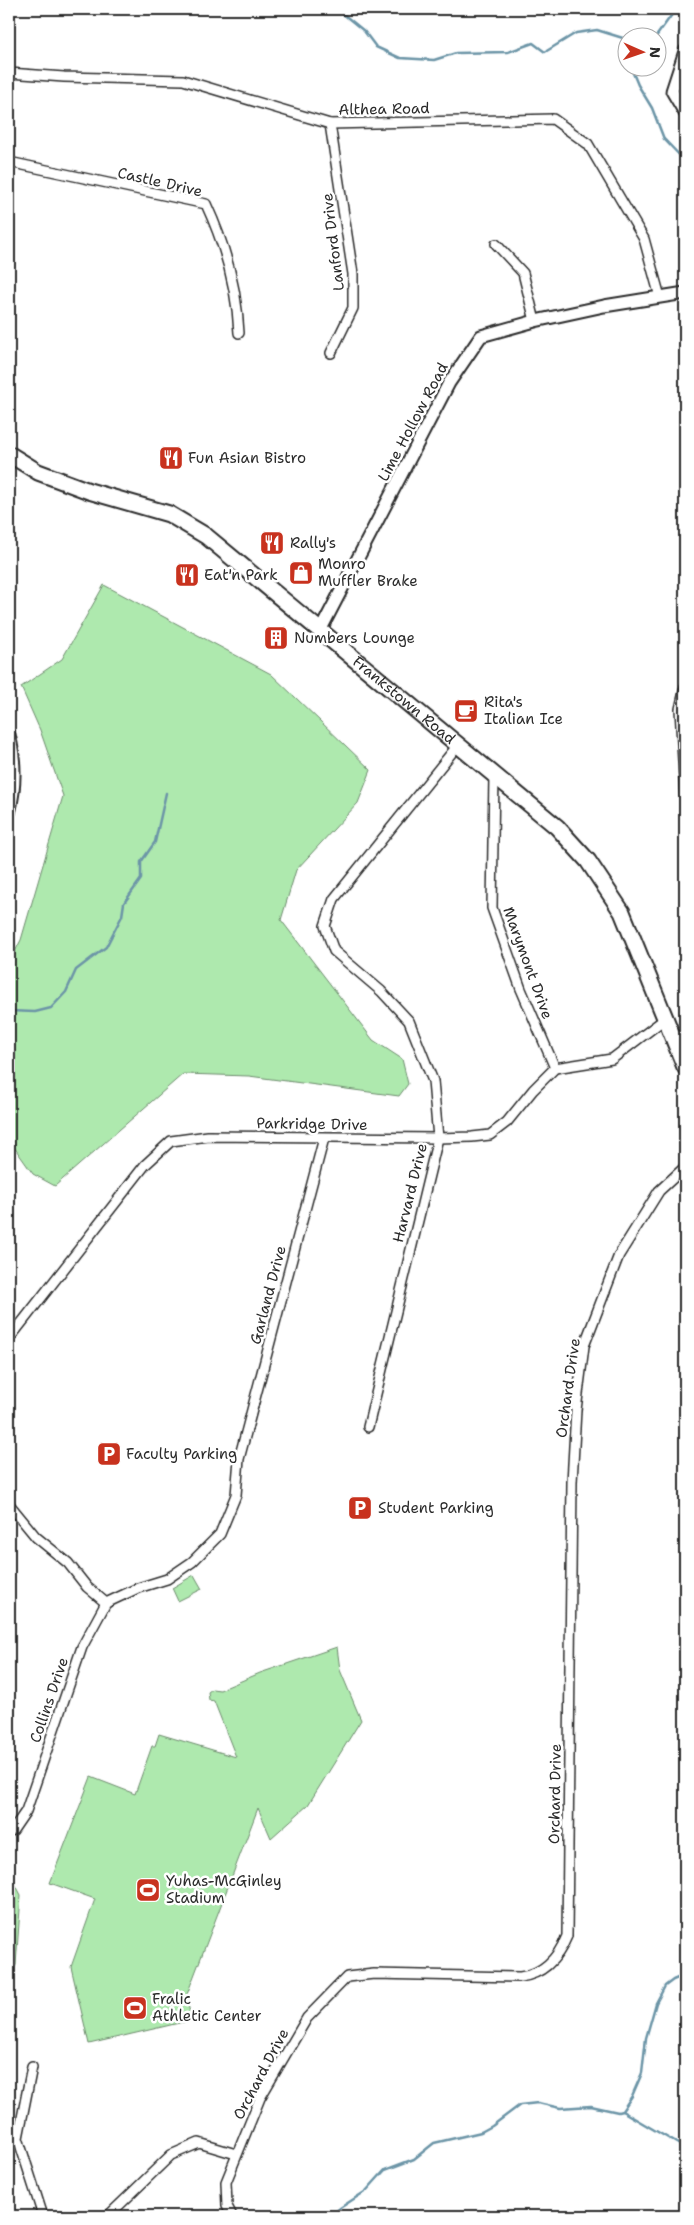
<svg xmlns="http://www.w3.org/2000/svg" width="694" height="2225" font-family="'Shantell Sans',sans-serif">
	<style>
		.green { fill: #aee9ae; stroke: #6c8a6c }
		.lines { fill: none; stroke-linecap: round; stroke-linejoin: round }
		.stream { stroke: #6c95a7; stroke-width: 2.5 }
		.minor-casing { stroke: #2b2b2b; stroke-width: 12 }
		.tertiary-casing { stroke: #2b2b2b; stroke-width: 15 }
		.primary-casing { stroke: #2b2b2b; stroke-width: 19 }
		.minor { stroke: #fff; stroke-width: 9 }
		.tertiary { stroke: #fff; stroke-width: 11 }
		.primary { stroke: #fff; stroke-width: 15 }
		.labels { text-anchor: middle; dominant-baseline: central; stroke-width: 5; stroke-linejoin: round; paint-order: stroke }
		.street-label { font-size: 15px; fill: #2b2b2b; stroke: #fff }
		.poi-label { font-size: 15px; fill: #2b2b2b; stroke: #fff; text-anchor: start }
	</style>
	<rect width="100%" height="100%" fill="#fff"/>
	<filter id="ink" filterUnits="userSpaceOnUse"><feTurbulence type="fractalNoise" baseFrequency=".02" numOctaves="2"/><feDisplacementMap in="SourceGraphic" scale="10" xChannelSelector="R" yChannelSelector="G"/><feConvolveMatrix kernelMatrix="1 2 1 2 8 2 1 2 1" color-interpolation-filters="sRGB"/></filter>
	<g filter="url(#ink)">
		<g class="green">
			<path d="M104 585 271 674 371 770 358 803 296 870 281 920 373 1040 402 1059 408 1084 399 1096 249 1076 183 1074 55 1186 33 1174 9 1140V963L21 940 63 796 40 730 21 687 62 659Z"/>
			<path d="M194 1575 202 1589 178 1601 172 1588Z"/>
			<path d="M337 1647 340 1670 361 1720 308 1805 271 1838 258 1808 186 1997 192 2020 89 2044 71 1967 95 1899 50 1883 91 1777 135 1794 152 1746H155L159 1734 236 1757 214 1701 209 1700 208 1692 212 1689 220 1690 260 1673Z"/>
			<path d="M9 1872 21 1895 16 1965 9 1978Z"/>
		</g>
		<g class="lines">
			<g class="stream">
				<path d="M337 9 364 31 376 47 400 58 434 60 456 53 508 52 533 43 545 52 576 33 597 30 626 39"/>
				<path d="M655 38 676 9"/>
				<path d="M636 68 633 73 638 85 652 108 664 139 685 161"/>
				<path d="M9 1011 35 1012 51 1008 66 992 76 970 106 947 122 916 124 903 141 879V862L155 842 166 793"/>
				<path d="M685 1921 681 1941 685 1955"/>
				<path d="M622 2111 685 2148"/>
				<path d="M331 2216 340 2208 366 2191 385 2170 414 2159 434 2143 481 2132 492 2126 520 2105 538 2103 560 2108 591 2106 618 2112 622 2111 632 2096 642 2073 646 2038 656 2003 665 1986 673 1980 685 1975"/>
			</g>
			<defs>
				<g id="minor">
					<path d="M9 73 64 77 183 80 330 124 553 119 588 144 644 239 660 297"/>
					<path d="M330 124 353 274V308L331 353"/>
					<path d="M9 162 206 204C225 245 237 288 239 333"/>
					<path d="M496 244 523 273 535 321"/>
					<path d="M685 687 680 709 685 797"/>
					<path d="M494 775 492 908 521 989 555 1068"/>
					<path d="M9 1339 145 1165 171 1141 208 1136 438 1138 472 1137 490 1135 507 1122 533 1090 555 1068 612 1059 666 1018"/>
					<path d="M368 1427 438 1138 433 1081 409 1021 381 991 334 951 325 926 334 899 458 745"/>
					<path d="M9 1504 36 1537 68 1563 87 1587 106 1603 138 1588 167 1579 192 1562 220 1534 236 1495 239 1459 324 1138"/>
					<path d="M9 1832 13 1830 26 1811 82 1647 106 1603"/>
					<path d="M32 2067 18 2138 43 2216"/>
					<path d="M108 2216 171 2155 199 2143 236 2154"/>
					<path d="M232 2216 227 2206 226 2182 260 2098 307 2018 347 1977 374 1974 520 1977C544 1974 558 1958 567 1936L572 1482 576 1410 584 1346 619 1255 659 1191 685 1167"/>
				</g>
				<g id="tertiary">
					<path d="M685 51 672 91 685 113"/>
					<path d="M320 631 449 383 481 336 535 321 604 306 685 293"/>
					<path d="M9 735C16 762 16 786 9 813"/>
				</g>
				<g id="primary">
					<path id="s1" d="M9 454 38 472 89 491 169 514 206 536 557 827 588 861 622 912 685 1067"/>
				</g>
			</defs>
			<use href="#minor" class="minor-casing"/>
			<use href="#tertiary" class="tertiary-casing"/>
			<use href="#primary" class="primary-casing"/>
			<use href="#minor" class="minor"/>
			<use href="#tertiary" class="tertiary"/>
			<use href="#primary" class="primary"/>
		</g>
	</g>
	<defs>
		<symbol id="restaurant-square" viewBox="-11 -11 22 22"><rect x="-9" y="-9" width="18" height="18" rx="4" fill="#c8321e" stroke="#fff"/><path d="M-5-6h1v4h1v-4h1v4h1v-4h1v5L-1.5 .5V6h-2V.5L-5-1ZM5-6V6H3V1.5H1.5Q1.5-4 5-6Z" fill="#fff"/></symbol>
		<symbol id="shop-square" viewBox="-11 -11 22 22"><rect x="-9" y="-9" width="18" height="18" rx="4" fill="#c8321e" stroke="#fff"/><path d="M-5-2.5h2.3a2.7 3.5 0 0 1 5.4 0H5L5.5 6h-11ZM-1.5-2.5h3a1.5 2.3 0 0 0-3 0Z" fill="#fff"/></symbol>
		<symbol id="building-square" viewBox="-11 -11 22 22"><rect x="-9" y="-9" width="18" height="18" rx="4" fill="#c8321e" stroke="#fff"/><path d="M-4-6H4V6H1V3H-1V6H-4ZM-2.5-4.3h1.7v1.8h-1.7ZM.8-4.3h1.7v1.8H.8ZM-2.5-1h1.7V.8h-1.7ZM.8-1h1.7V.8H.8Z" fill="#fff"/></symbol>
		<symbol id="cafe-square" viewBox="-11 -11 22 22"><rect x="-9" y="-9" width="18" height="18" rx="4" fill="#c8321e" stroke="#fff"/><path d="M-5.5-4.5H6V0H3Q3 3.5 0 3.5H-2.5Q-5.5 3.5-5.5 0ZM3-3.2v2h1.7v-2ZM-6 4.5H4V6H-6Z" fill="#fff"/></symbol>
		<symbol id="parking-square" viewBox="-11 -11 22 22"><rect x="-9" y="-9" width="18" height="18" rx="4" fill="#c8321e" stroke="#fff"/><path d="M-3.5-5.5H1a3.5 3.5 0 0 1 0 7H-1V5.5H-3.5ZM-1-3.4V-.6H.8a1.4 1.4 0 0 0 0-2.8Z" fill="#fff"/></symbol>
		<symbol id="stadium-square" viewBox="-11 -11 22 22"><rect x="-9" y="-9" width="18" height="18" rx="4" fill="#c8321e" stroke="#fff"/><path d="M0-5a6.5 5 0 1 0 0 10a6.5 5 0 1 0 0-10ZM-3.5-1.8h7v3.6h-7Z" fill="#fff"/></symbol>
	</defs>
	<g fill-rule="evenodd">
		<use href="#restaurant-square" x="157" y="444" width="28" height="28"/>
		<use href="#restaurant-square" x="258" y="529" width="28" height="28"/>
		<use href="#shop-square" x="287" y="559" width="28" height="28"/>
		<use href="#restaurant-square" x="173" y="561" width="28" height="28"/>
		<use href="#building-square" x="262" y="624" width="28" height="28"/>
		<use href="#cafe-square" x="452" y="697" width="28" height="28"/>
		<use href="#parking-square" x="95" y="1440" width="28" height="28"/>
		<use href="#parking-square" x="346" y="1494" width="28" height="28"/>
		<use href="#stadium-square" x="134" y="1876" width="28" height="28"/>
		<use href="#stadium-square" x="121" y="1994" width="28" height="28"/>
	</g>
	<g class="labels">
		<g class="street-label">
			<text transform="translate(384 109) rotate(-1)">Althea Road</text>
			<text transform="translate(160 182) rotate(13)">Castle Drive</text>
			<text transform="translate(333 242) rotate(-97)">Lanford Drive</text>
			<text transform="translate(413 422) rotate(-62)">Lime Hollow Road</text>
			<text stroke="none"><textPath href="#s1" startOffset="472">Frankstown Road</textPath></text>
			<text transform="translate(528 963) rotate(70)">Marymont Drive</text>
			<text transform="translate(312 1124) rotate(1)">Parkridge Drive</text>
			<text transform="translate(410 1193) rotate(-76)">Harvard Drive</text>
			<text transform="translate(268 1295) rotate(-75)">Garland Drive</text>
			<text transform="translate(568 1388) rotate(-82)">Orchard Drive</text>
			<text transform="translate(49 1700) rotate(-71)">Collins Drive</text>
			<text transform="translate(555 1794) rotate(-89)">Orchard Drive</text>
			<text transform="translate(261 2074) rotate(-62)">Orchard Drive</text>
		</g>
		<g class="poi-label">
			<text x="188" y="458">Fun Asian Bistro</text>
			<text x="290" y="543">Rally's</text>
			<text x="318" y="564">Monro<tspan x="318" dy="17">Muffler Brake</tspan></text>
			<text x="204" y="575">Eat'n Park</text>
			<text x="294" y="638">Numbers Lounge</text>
			<text x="484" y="702">Rita's<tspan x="484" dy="17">Italian Ice</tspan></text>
			<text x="126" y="1454">Faculty Parking</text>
			<text x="378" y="1508">Student Parking</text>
			<text x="166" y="1881">Yuhas-McGinley<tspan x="166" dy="17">Stadium</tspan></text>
			<text x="152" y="1999">Fralic<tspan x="152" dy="17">Athletic Center</tspan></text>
		</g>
	</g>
	<rect width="694" height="2225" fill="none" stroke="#fff" stroke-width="30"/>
	<rect x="15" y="15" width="664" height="2195" fill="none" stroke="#2b2b2b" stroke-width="2" filter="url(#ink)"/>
	<g transform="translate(642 52) rotate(92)"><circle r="24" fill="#ffffff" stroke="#aaaaaa"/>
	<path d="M0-4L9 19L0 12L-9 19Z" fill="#c8321e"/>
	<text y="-8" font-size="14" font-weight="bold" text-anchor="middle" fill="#2b2b2b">N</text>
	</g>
</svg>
